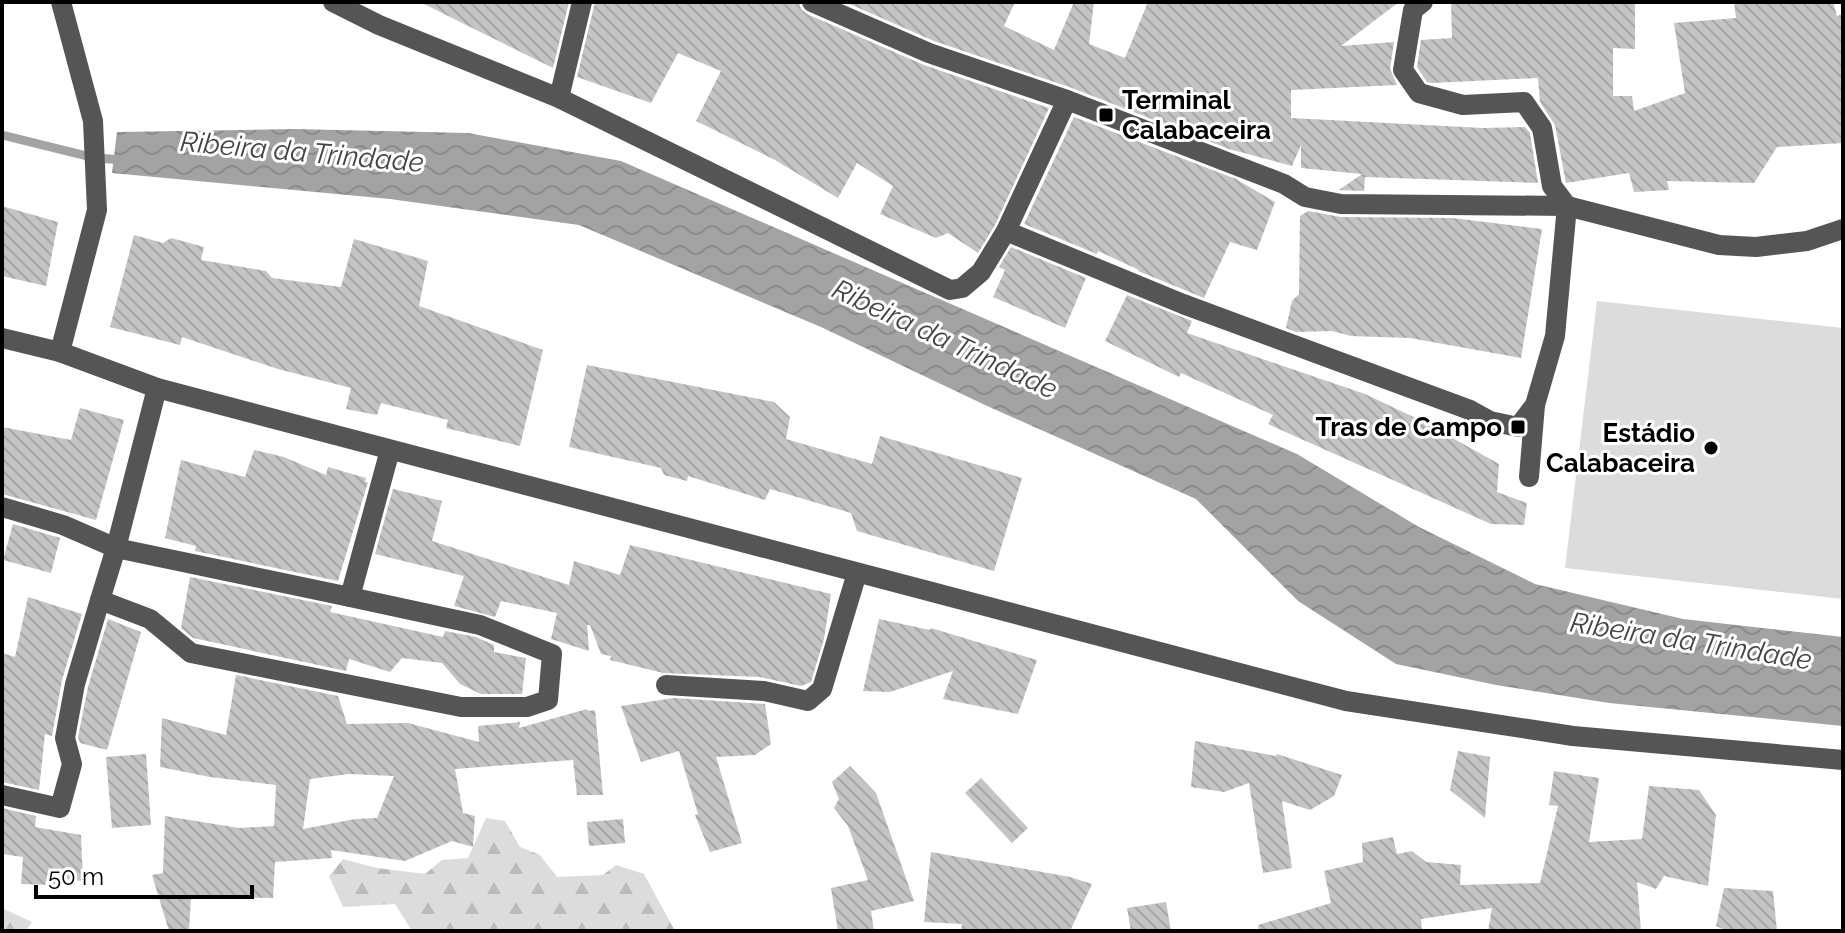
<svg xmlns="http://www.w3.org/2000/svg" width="1845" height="933" font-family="Raleway,sans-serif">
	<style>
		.forest { fill: url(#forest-firs) }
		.park { fill: #dcdcdc }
		.water { fill: url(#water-waves) }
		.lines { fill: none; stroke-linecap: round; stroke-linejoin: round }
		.stream { stroke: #a3a3a3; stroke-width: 9 }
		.building { fill: url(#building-back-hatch); fill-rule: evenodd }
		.minor { stroke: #555; stroke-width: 20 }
		.poi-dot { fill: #000; stroke: #fff; stroke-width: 3 }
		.labels { text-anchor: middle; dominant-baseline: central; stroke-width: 6; stroke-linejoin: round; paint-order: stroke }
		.poi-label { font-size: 26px; font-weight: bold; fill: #000; stroke: #fff; text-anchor: end }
		.water-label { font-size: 28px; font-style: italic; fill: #444; stroke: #fff }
	</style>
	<defs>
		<pattern id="forest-firs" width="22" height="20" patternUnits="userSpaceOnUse" patternTransform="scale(2)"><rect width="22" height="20" fill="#dcdcdc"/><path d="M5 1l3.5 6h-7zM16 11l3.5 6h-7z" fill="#bbb"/></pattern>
		<pattern id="water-waves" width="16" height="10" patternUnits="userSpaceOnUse" patternTransform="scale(2)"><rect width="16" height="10" fill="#a3a3a3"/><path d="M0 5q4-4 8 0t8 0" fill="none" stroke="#8b8b8b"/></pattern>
		<pattern id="building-back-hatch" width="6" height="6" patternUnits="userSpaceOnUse" patternTransform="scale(2)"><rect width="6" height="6" fill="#c4c4c4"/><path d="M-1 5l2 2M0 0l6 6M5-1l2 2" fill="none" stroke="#a7a7a7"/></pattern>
	</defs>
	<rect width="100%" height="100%" fill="#fff"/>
	<g class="forest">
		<path d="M486 818 505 821 520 847 540 855 557 877 603 875 616 865 644 874 675 931H412L395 904 343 907 329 876 343 859 377 868 425 874 442 860 468 858Z"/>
		<path d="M2 908 32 922 26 931H2Z"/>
	</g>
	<path class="park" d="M1597 301 1843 328V599L1565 568Z"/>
	<path class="water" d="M294 129 468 133 621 161 1297 454 1419 527 1535 584 1683 619 1843 637V726L1609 703 1496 685 1396 664 1298 601 1196 499 985 405 821 327 579 225 390 199 112 173 117 132Z"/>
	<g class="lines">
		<path class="stream" d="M2 135 95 158 124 160"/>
	</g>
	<g class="building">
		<path d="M420 2H569L553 68Z"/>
		<path d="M595 2H799L801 9 807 14 924 65 1049 108 995 225 978 253 948 233 936 238 880 214 893 186 857 163 838 198 775 160 696 121 721 71 678 53 651 103 577 77Z"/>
		<path d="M845 2H1015L1004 26 1054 50 1074 2H1094L1089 44 1125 58 1148 2H1399L1341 46 1394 42 1390 69 1397 85 1291 90V118L1483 128 1525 127 1530 133 1538 183 1365 177 1364 191 1339 190 1362 174 1301 168V145L1292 166 1229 149 1072 88 934 41Z"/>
		<path d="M1451 2H1635V49L1613 48V96H1632L1634 111 1685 93 1674 23 1736 18 1734 2H1833L1837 16 1843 14V143L1777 147 1754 183 1667 181 1669 190 1634 192 1629 173 1566 183 1555 125 1540 102 1538 78 1432 83 1427 82 1417 67 1421 40 1452 38Z"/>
		<path d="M1074 117 1236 179 1275 202 1257 250 1230 242 1204 298 1138 271 1139 270 1098 251 1097 254 1024 224Z"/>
		<path d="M2 206 58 222 46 286 2 276Z"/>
		<path d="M1308 211 1341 217 1452 218 1542 229 1521 358 1410 338 1351 336 1332 331 1296 332 1286 328 1292 301 1299 294 1300 216Z"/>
		<path d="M134 235 163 243 171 238 204 247 201 260 266 271 272 278 341 287 354 239 428 261 419 306 543 350 520 446 446 428 448 420 381 403 377 415 346 409 351 388 278 369 182 337 180 345 110 327Z"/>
		<path d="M1011 247 1086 278 1065 328 993 297 1005 270 999 267Z"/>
		<path d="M1127 295 1192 321 1187 333 1365 394 1424 422 1499 464 1497 492 1527 503 1524 525 1491 524 1268 424 1273 415 1181 373 1179 377 1105 341Z"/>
		<path d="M587 365 774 402 790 417 786 439 872 464 880 436 1022 478 994 571 857 531 851 513 770 489 765 500 688 476 687 481 664 475 661 468 569 447Z"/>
		<path d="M80 408 124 420 96 520 2 494V427L71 440Z"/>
		<path d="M254 450 284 457 326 475 328 467 366 478 365 482H368L338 581 195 551 196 546 165 538 181 460 245 477Z"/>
		<path d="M393 489 442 501 432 541 569 585 574 561 620 575 630 545 831 594 824 639 811 682 801 686 760 677 663 673 610 660 611 656 601 654 590 625H587L589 651 551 639 557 613 501 601 495 617 454 606 464 576 375 554Z"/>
		<path d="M13 524 60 538 51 573 3 560Z"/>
		<path d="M190 577 332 606 330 612 443 637 445 631 476 637 494 645V652L526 658 522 694H481L460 684 442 663 402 658 390 672 349 659 346 671 193 638 181 628Z"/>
		<path d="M28 597 82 614 62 680 52 736 45 734 39 790 2 782V653L15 657Z"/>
		<path d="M108 619 141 632 107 750 80 743 78 737 88 687Z"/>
		<path d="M879 619 930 630 931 628 1037 660 1018 714 943 699 953 671 890 692 863 691Z"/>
		<path d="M236 675 338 696 347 724 408 723 479 742 478 726 520 722 519 728 587 709 588 711 595 710 603 795H577L573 760 455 769 463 813 475 816 473 847 452 841 405 861 331 850 332 858 275 862 273 898 191 897 189 931H169L152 875 163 873 165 816 239 828 274 826 276 785 210 777 160 767 162 718 226 735ZM349 774 394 776 377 818 355 819 303 829 310 779Z"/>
		<path d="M674 698 765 704 771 744 755 755 716 757 742 843 710 852 695 815 698 814 679 751 641 762 621 706Z"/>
		<path d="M1195 741 1276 756 1277 754 1342 775 1334 796 1310 810 1282 801 1292 868 1263 873 1249 783 1224 792 1191 787Z"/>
		<path d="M1458 751 1490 757 1485 818 1450 790Z"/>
		<path d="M146 754 151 825 112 828 106 757Z"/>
		<path d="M850 766 876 793 914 901 871 911 874 931H838L831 888 868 880 848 826 834 808 839 799 832 782Z"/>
		<path d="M1554 771 1599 778 1589 842 1642 839 1649 786 1699 790 1716 815 1708 886 1664 876 1656 889 1637 882 1641 931H1488L1492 908 1421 919 1422 931H1259L1258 925 1331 903 1324 871 1363 862 1362 843 1393 837 1397 854 1412 851 1426 862 1461 865 1460 885 1540 883 1558 806 1549 805Z"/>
		<path d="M981 778 1028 828 1012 843 965 793Z"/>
		<path d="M2 808 36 816 35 827 81 835 83 881 62 879 53 885 21 884 23 857 2 854Z"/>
		<path d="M623 819 625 843 589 846 587 822Z"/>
		<path d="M931 852 1070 877 1092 884 1070 931H961L962 924 924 922Z"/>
		<path d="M1724 888 1773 891 1777 931H1728L1716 926Z"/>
		<path d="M1166 902 1171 931H1131L1127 908Z"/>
	</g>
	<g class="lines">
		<g class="minor">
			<path d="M333 2 379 25 559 98 950 290 962 288 981 272 1006 231 1067 100"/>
			<path d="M812 2 929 53 1067 100 1284 184 1305 197 1341 204 1567 206 1719 245 1756 247 1807 241 1843 229"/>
			<path d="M559 98 582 2"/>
			<path d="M1006 231 1183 304 1470 410 1490 421 1518 427 1535 405 1555 336 1567 206 1552 186 1542 128 1524 102 1463 105 1419 93 1403 70 1413 10 1423 2"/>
			<path d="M2 338 60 352 157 388 1346 701 1573 736 1843 760"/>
			<path d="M60 352 97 210 93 121 61 2"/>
			<path d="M157 388 116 548 350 597 390 450"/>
			<path d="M1529 477 1535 405"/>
			<path d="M2 507 63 525 116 548 100 600 150 619 191 653 461 707H527L548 700 552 654 480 625 350 597"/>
			<path d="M666 685 764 691 808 701 822 689 857 573"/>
			<path d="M2 795 60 808 72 764 65 738 75 684 100 600"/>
		</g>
	</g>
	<g class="poi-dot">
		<rect x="1098" y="107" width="16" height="16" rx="4"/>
		<rect x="1510" y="419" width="16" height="16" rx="4"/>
		<circle cx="1711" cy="448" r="8"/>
	</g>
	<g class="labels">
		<g class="poi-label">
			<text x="1122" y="100" text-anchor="start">Terminal<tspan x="1122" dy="30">Calabaceira</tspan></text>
			<text x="1502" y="427">Tras de Campo</text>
			<text x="1695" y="433">Estádio<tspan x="1695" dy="30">Calabaceira</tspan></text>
		</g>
		<g class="water-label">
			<text transform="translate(302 152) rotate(5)">Ribeira da Trindade</text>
			<text transform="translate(945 339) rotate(25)">Ribeira da Trindade</text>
			<text transform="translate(1691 641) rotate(9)">Ribeira da Trindade</text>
		</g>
	</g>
	<rect width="1845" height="933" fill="none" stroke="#000000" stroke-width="8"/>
	<path d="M36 885v12h216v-12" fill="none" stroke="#000000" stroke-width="4"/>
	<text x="48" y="885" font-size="24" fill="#000000" stroke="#ffffff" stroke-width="6" paint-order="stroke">50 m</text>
</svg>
